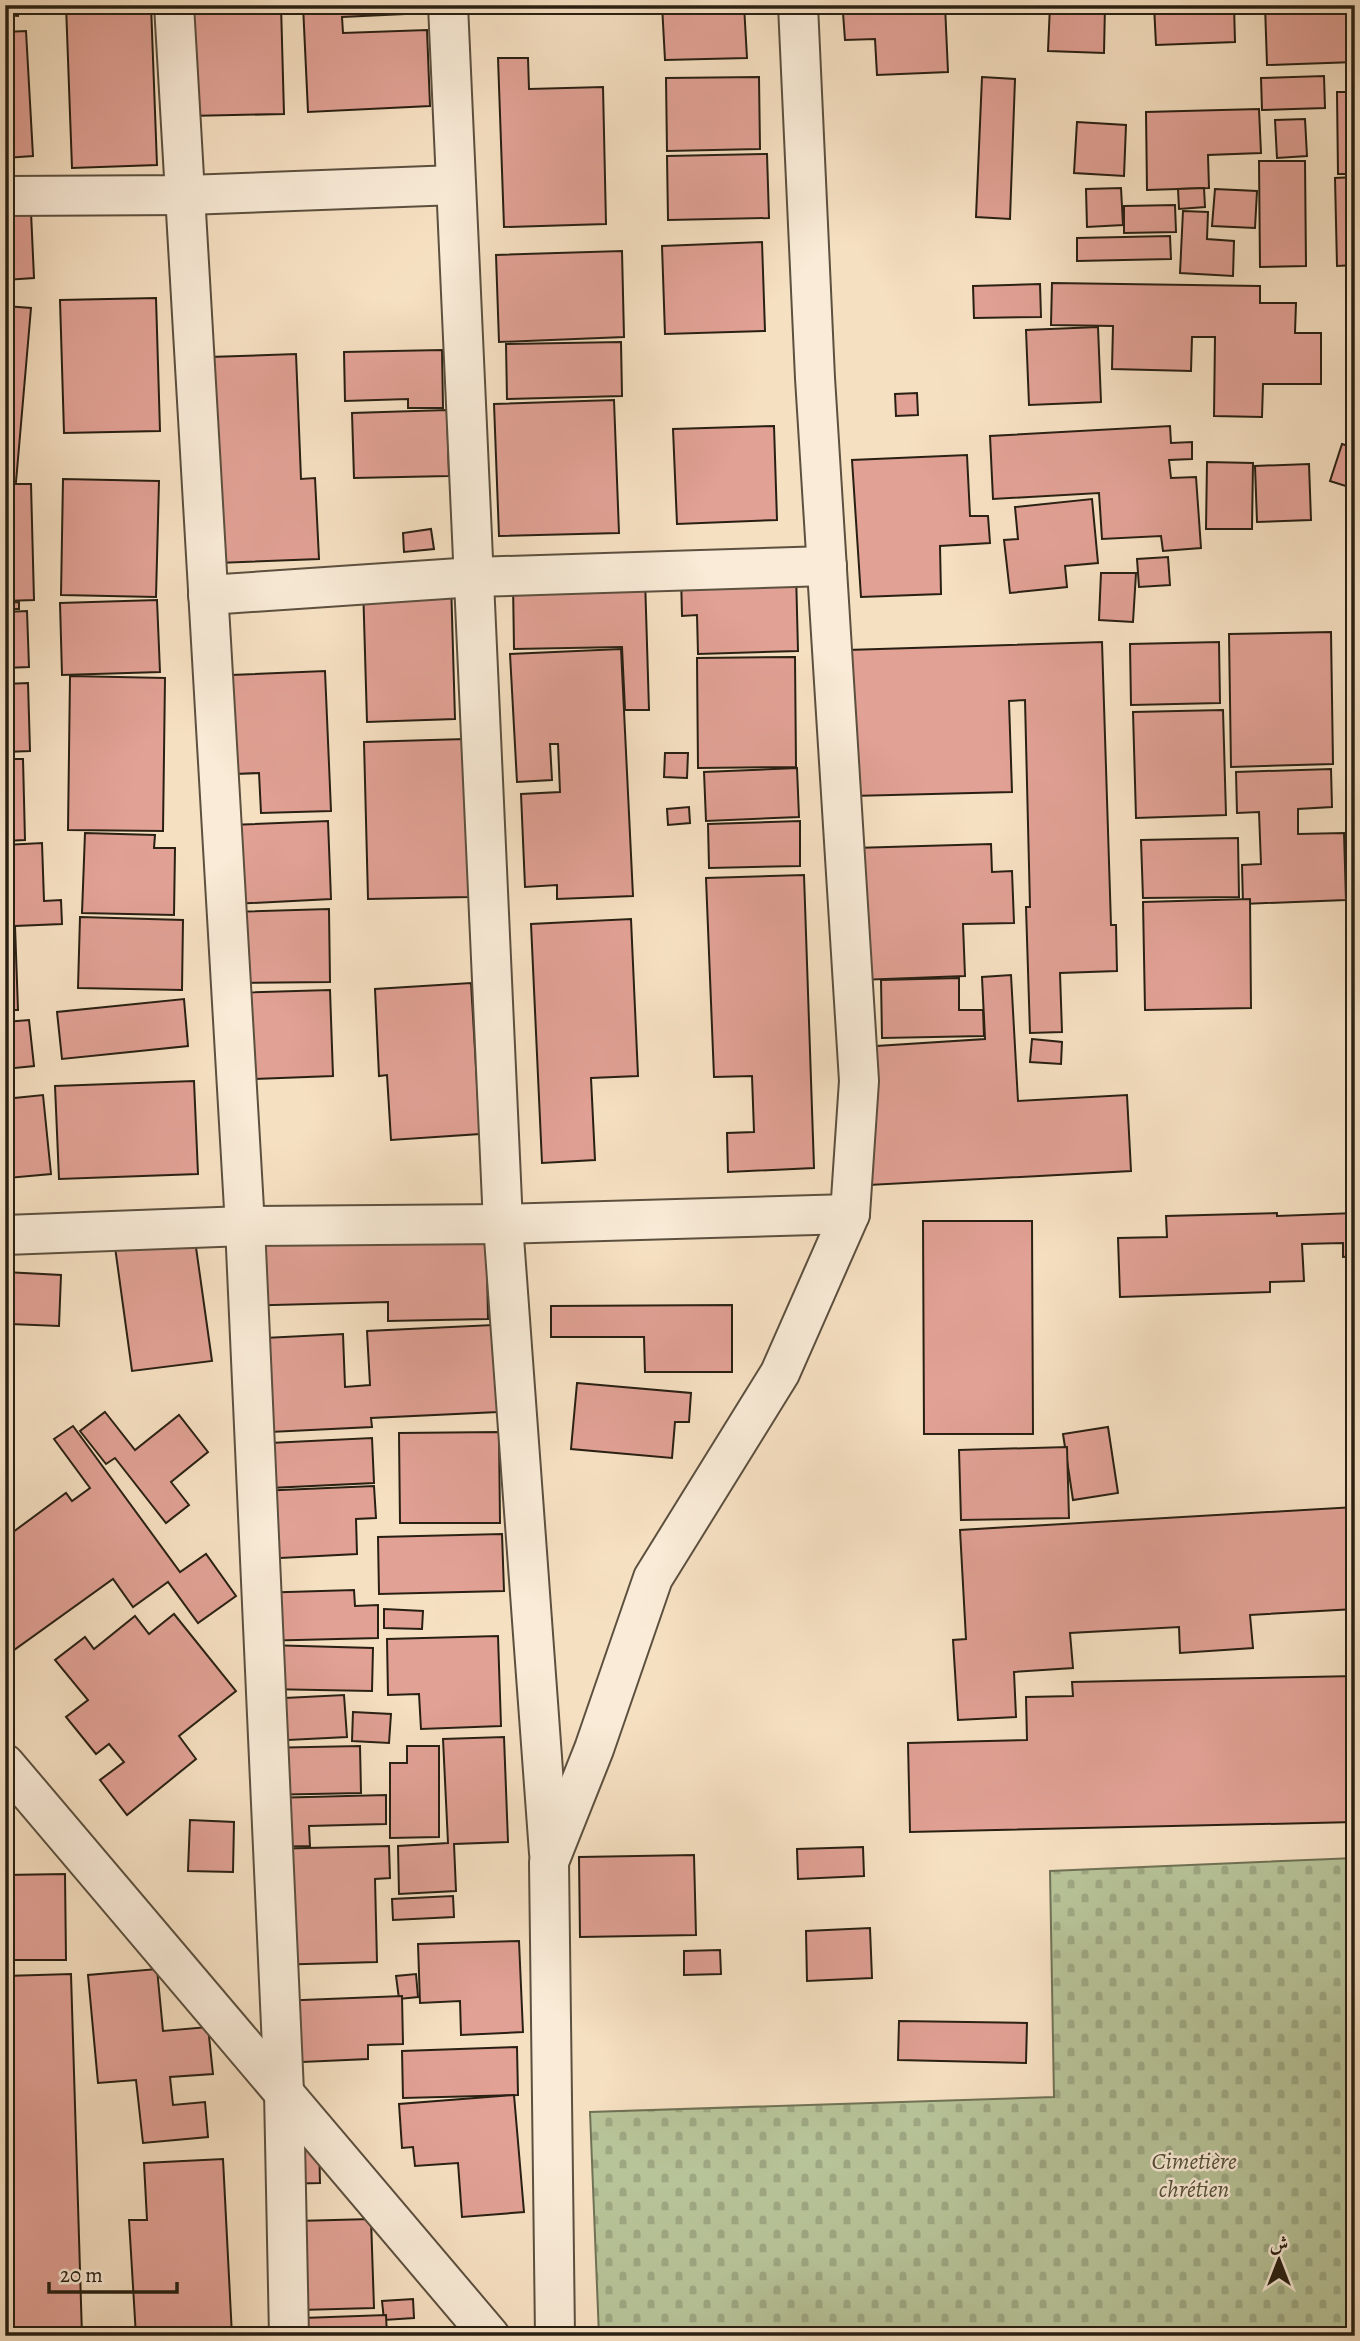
<svg xmlns="http://www.w3.org/2000/svg" width="1360" height="2341" font-family="Alegreya,Amiri,serif">
	<style>
		.cemetery { fill: url(#cemetery-stones); stroke: #707256; stroke-width: 2 }
		.building { fill: #e1a195; stroke: #292013; stroke-width: 2 }
		.lines { fill: none; stroke-linecap: round; stroke-linejoin: round }
		.street-casing { stroke: #5c503f; stroke-width: 42 }
		.street { stroke: #f9ebd7; stroke-width: 38 }
		.labels { text-anchor: middle; dominant-baseline: central; stroke-width: 5; stroke-linejoin: round; paint-order: stroke }
		.park-label { font-size: 24px; font-style: italic; fill: #54513b; stroke: #f9ebd7 }
	</style>
	<defs>
		<pattern id="cemetery-stones" width="16" height="16" patternUnits="userSpaceOnUse" patternTransform="scale(1.75)"><rect width="16" height="16" fill="#b7c398"/><path d="M2 7V4a2 2 0 0 1 4 0v3zM10 15v-3a2 2 0 0 1 4 0v3z" fill="#9da782"/></pattern>
	</defs>
	<rect width="100%" height="100%" fill="#f6e0c2"/>
	<filter id="stains"><feTurbulence type="fractalNoise" baseFrequency=".00286" numOctaves="4"/><feColorMatrix values="0 0 0 0 .2 0 0 0 0 .09 0 0 0 0 .02 0 0 0 .5 -.17"/></filter>
	<radialGradient id="worn" r=".72"><stop offset=".6" stop-color="#630" stop-opacity="0"/><stop offset="1" stop-color="#630" stop-opacity=".3"/></radialGradient>
	<path class="cemetery" d="M1355 1858V2336H599L590 2112 1054 2097 1050 1871Z"/>
	<g class="building">
		<path d="M5 5H18V16L5 15Z"/>
		<path d="M66 5H151L157 165 72 168Z"/>
		<path d="M186 5H281L284 114 188 116Z"/>
		<path d="M303 5H426V13L342 17 343 33 427 30 430 106 308 112Z"/>
		<path d="M479 5H601V6L480 13Z"/>
		<path d="M662 5H744L747 58 665 60Z"/>
		<path d="M856 5H945L948 72 877 75 875 39 845 40 843 13H856Z"/>
		<path d="M1050 5H1105L1104 53 1048 51Z"/>
		<path d="M1154 5H1234L1235 42 1156 45Z"/>
		<path d="M1265 5H1355V62L1267 65Z"/>
		<path d="M26 31 33 156 5 158V32Z"/>
		<path d="M498 58H528L529 89 603 87 606 224 504 227Z"/>
		<path d="M1324 76 1325 108 1262 110 1261 78Z"/>
		<path d="M759 77 760 149 667 151 666 78Z"/>
		<path d="M982 77 1015 79 1010 219 976 217Z"/>
		<path d="M1337 92H1355V174H1338Z"/>
		<path d="M1259 109 1261 153 1208 155 1209 188 1147 190 1146 112Z"/>
		<path d="M1305 119 1307 156 1277 158 1275 120Z"/>
		<path d="M1077 122 1126 125 1124 176 1074 173Z"/>
		<path d="M767 154 769 218 668 220 667 156Z"/>
		<path d="M1259 161H1305L1306 266 1260 267Z"/>
		<path d="M1355 177V265L1337 266 1335 178Z"/>
		<path d="M1121 188 1123 225 1087 227 1086 189Z"/>
		<path d="M1204 188 1205 207 1179 209 1178 189Z"/>
		<path d="M1215 189 1257 191 1255 228 1212 226Z"/>
		<path d="M1175 205 1176 232 1124 233V206Z"/>
		<path d="M1183 211 1208 212 1207 239 1234 241 1233 276 1180 273Z"/>
		<path d="M31 212 34 278 5 280V213Z"/>
		<path d="M1170 236 1171 259 1077 261V238Z"/>
		<path d="M762 242 765 331 665 334 662 246Z"/>
		<path d="M622 251 624 337 499 342 496 255Z"/>
		<path d="M1052 283 1260 286V303H1296L1295 333H1321V384H1263L1262 417 1214 416 1215 337H1192L1191 371 1112 369 1113 326 1051 325Z"/>
		<path d="M1040 284 1041 317 974 318 973 286Z"/>
		<path d="M156 298 160 431 64 433 60 300Z"/>
		<path d="M5 306 31 308 16 482 5 481Z"/>
		<path d="M1098 327 1101 402 1029 405 1026 330Z"/>
		<path d="M621 342 622 396 507 399 506 344Z"/>
		<path d="M442 350 443 408H408V399L345 401 344 352Z"/>
		<path d="M296 354 301 479 315 478 319 559 217 563 209 357Z"/>
		<path d="M917 393 918 415 896 416 895 394Z"/>
		<path d="M614 400 619 533 499 536 494 404Z"/>
		<path d="M447 410 449 476 354 478 352 413Z"/>
		<path d="M774 426 777 520 677 524 673 429Z"/>
		<path d="M1170 426 1171 443 1192 442V459L1169 460 1171 478 1196 477 1201 548 1163 551 1161 536 1102 539 1099 493 993 499 990 436Z"/>
		<path d="M1342 444 1355 448V489L1330 481Z"/>
		<path d="M967 455 970 516H988L990 543 940 546 941 594 861 597 852 460Z"/>
		<path d="M1207 462 1253 463 1252 529H1206Z"/>
		<path d="M1309 464 1311 520 1257 522 1255 466Z"/>
		<path d="M63 479 159 481 156 597 61 595Z"/>
		<path d="M5 484H31L34 600 5 601Z"/>
		<path d="M1092 499 1098 563 1065 566 1067 587 1010 593 1004 540 1018 539 1015 507Z"/>
		<path d="M431 529 434 549 404 552 403 533Z"/>
		<path d="M1168 557 1170 585 1139 587 1137 559Z"/>
		<path d="M796 572 798 651 698 654 697 615 682 616 681 575Z"/>
		<path d="M1101 573H1136L1133 622 1099 620Z"/>
		<path d="M645 578 649 710H625L622 647 514 649 513 583Z"/>
		<path d="M451 582 455 719 367 722 363 584Z"/>
		<path d="M157 600 160 672 62 675 60 603Z"/>
		<path d="M19 602V609H5V603Z"/>
		<path d="M27 611 29 667 5 668V612Z"/>
		<path d="M1331 632 1333 764 1231 767 1229 634Z"/>
		<path d="M1102 642 1111 925H1116L1117 971 1060 973 1062 1032 1030 1033 1026 907H1030L1025 700 1009 701 1012 792 852 796 847 650Z"/>
		<path d="M1219 642 1220 703 1131 705 1130 644Z"/>
		<path d="M621 649 633 896 557 899V885L525 887 521 794 560 792 558 744H550L552 780 517 782 510 654Z"/>
		<path d="M795 657 796 767 698 768 697 658Z"/>
		<path d="M325 671 331 811 261 813 259 773 235 774 231 675Z"/>
		<path d="M70 676 165 678 163 831 68 830Z"/>
		<path d="M28 683 30 751 5 752V684Z"/>
		<path d="M1223 710 1226 815 1136 818 1133 712Z"/>
		<path d="M465 739 469 897 368 899 364 742Z"/>
		<path d="M665 753H688L687 778 664 777Z"/>
		<path d="M5 759H23L25 840 5 841Z"/>
		<path d="M797 768 799 817 706 821 704 772Z"/>
		<path d="M1331 769 1332 807 1298 809V834L1344 833 1346 900 1243 904 1242 865 1261 864 1259 812 1237 813 1236 772Z"/>
		<path d="M689 807 690 823 668 825 667 809Z"/>
		<path d="M328 821 331 899 234 904 231 825Z"/>
		<path d="M800 821V866L709 868 708 824Z"/>
		<path d="M85 833 155 835 154 848H175L174 915 82 913Z"/>
		<path d="M1238 838 1239 897 1143 898 1141 840Z"/>
		<path d="M42 843 44 901 61 900 62 924 15 926 18 1010H5V845Z"/>
		<path d="M991 844 992 872 1012 871 1014 923 963 924 965 976 859 980 854 848Z"/>
		<path d="M804 875 814 1168 728 1172 727 1133 754 1132 752 1076 714 1077 706 878Z"/>
		<path d="M1250 899 1251 1008 1145 1010 1143 902Z"/>
		<path d="M329 909 330 982 230 983 228 912Z"/>
		<path d="M80 917 183 920 182 990 78 988Z"/>
		<path d="M631 919 638 1076 591 1078 595 1160 542 1163 531 924Z"/>
		<path d="M1011 975 1018 1101 1127 1095 1131 1171 869 1185 861 1047 985 1039 982 977Z"/>
		<path d="M959 978V1010H983L984 1036 882 1038 881 980Z"/>
		<path d="M471 983 480 1134 391 1140 387 1075 379 1076 375 989Z"/>
		<path d="M330 990 333 1076 231 1080 228 993Z"/>
		<path d="M184 999 188 1046 62 1059 57 1012Z"/>
		<path d="M29 1020 34 1066 5 1069V1022Z"/>
		<path d="M1032 1039 1062 1042 1061 1064 1030 1062Z"/>
		<path d="M194 1081 198 1174 59 1179 55 1086Z"/>
		<path d="M43 1095 51 1174 8 1178V1174L5 1175V1099Z"/>
		<path d="M1277 1213V1216L1355 1213V1256L1343 1257V1243L1302 1244 1304 1281 1270 1282V1292L1120 1297 1118 1238 1167 1237 1166 1216Z"/>
		<path d="M486 1216 488 1319 388 1321V1302L236 1306 234 1227Z"/>
		<path d="M192 1219 212 1361 132 1371 115 1247Z"/>
		<path d="M923 1221H1032L1033 1434H924Z"/>
		<path d="M5 1272 61 1275 59 1326 10 1324 8 1352H5Z"/>
		<path d="M732 1305V1372H645L644 1337H551V1306Z"/>
		<path d="M493 1325 498 1412 371 1418 372 1427 247 1433 243 1339 343 1334 345 1387 370 1385 367 1331Z"/>
		<path d="M577 1383 691 1393 689 1422H675L672 1458 571 1449Z"/>
		<path d="M105 1412 135 1450 179 1415 208 1452 171 1482 189 1505 166 1523 115 1458 106 1464 80 1431Z"/>
		<path d="M73 1426 180 1572 206 1554 236 1596 198 1623 168 1582 133 1607 113 1579 14 1650 5 1638V1538L66 1493 72 1501 90 1488 54 1439Z"/>
		<path d="M1108 1427 1118 1493 1073 1500 1063 1434Z"/>
		<path d="M499 1432 500 1523H400L399 1433Z"/>
		<path d="M372 1438 374 1483 251 1489 249 1444Z"/>
		<path d="M1067 1447 1069 1518 961 1520 959 1450Z"/>
		<path d="M374 1486 376 1518 356 1519 357 1554 261 1559 258 1491Z"/>
		<path d="M1355 1507V1609L1250 1615 1253 1648 1180 1653 1179 1627 1070 1633 1073 1668 1014 1672 1016 1717 958 1720 953 1640 966 1639 960 1530Z"/>
		<path d="M502 1534 504 1591 379 1594 378 1537Z"/>
		<path d="M354 1590 355 1606 378 1605V1638L257 1641 255 1593Z"/>
		<path d="M384 1609 423 1611 422 1629 384 1628Z"/>
		<path d="M174 1614 236 1691 179 1736 196 1759 127 1815 100 1780 124 1762 109 1744 96 1754 66 1717 88 1700 55 1660 85 1637 94 1649 135 1616 149 1634Z"/>
		<path d="M498 1636 501 1726 421 1729 419 1694 388 1695 387 1639Z"/>
		<path d="M265 1645 373 1648 372 1691 264 1689Z"/>
		<path d="M1355 1676V1822L910 1832 908 1743 1027 1740 1026 1697 1073 1696 1072 1682Z"/>
		<path d="M344 1695 347 1737 268 1741 265 1699Z"/>
		<path d="M353 1712 391 1714 389 1743 352 1741Z"/>
		<path d="M504 1737 508 1842 454 1844 456 1891 399 1894 398 1846 448 1843 443 1739Z"/>
		<path d="M360 1746 361 1793 262 1795 261 1748Z"/>
		<path d="M407 1746H439V1837L390 1838V1763H407Z"/>
		<path d="M386 1795V1824L309 1826 310 1846 270 1847 269 1798Z"/>
		<path d="M190 1820 234 1822 233 1872 188 1871Z"/>
		<path d="M389 1846 390 1878 375 1879 377 1962 270 1965 266 1849Z"/>
		<path d="M863 1847 864 1876 798 1879 797 1849Z"/>
		<path d="M694 1855 696 1935 580 1937 579 1857Z"/>
		<path d="M65 1874 66 1960H5V1875Z"/>
		<path d="M453 1896 454 1917 393 1920 392 1899Z"/>
		<path d="M870 1928 872 1978 807 1981 806 1931Z"/>
		<path d="M519 1941 523 2032 461 2035 460 2001 420 2003 418 1944Z"/>
		<path d="M720 1950 721 1974 684 1975V1951Z"/>
		<path d="M157 1969 163 2031 208 2027 213 2074 170 2077 173 2105 205 2102 208 2137 143 2143 136 2080 98 2083 88 1975Z"/>
		<path d="M71 1974 82 2336H5V1976Z"/>
		<path d="M416 1974 418 1997 399 1999 396 1976Z"/>
		<path d="M402 1996 403 2044 368 2045V2059L280 2063 278 2001Z"/>
		<path d="M899 2021 1027 2023 1026 2063 898 2060Z"/>
		<path d="M517 2047 518 2095 403 2098 402 2051Z"/>
		<path d="M514 2095 524 2212 462 2217 458 2163 415 2166 413 2147 402 2148 399 2104Z"/>
		<path d="M319 2141 320 2183 282 2184 280 2142Z"/>
		<path d="M223 2159 232 2336H136L129 2220H147L144 2163Z"/>
		<path d="M371 2219 374 2308 300 2310 297 2221Z"/>
		<path d="M413 2299 414 2318 384 2320 382 2301Z"/>
		<path d="M386 2315 387 2336H304L303 2318Z"/>
	</g>
	<g class="lines">
		<defs>
			<g id="street">
				<path d="M174 5 245 1226 284 2092 289 2336"/>
				<path d="M448 5 503 1224 549 1853"/>
				<path d="M5 196 186 195 456 185"/>
				<path d="M208 595 474 577 827 566"/>
				<path d="M5 1235 245 1226 503 1224 850 1214"/>
				<path d="M5 1764 490 2336"/>
				<path d="M555 2336 549 1862 594 1749 653 1578 780 1373 850 1214 859 1081 815 378 798 5"/>
			</g>
		</defs>
		<use href="#street" class="street-casing"/>
		<use href="#street" class="street"/>
	</g>
	<g class="labels">
		<g class="park-label">
			<text x="1194" y="2161">Cimetière<tspan x="1194" dy="28">chrétien</tspan></text>
		</g>
	</g>
	<rect width="1360" height="2341" fill="none" stroke="#f6e0c2" stroke-width="28"/>
	<rect x="7" y="7" width="1346" height="2327" fill="none" stroke="#292013" stroke-width="3.5"/>
	<rect x="14" y="14" width="1332" height="2313" fill="none" stroke="#292013" stroke-width="2"/>
	<g transform="translate(1279 2260)" stroke="#f9ebd7" stroke-width="5" paint-order="stroke">
	<path d="M0-5L12 26L0 18L-12 26Z" fill="#292013"/>
	<text y="-10" font-size="19" font-weight="bold" text-anchor="middle" fill="#292013">ش</text>
	</g>
	<path d="M49 2282v10h128v-10" fill="none" stroke="#292013" stroke-width="3.5"/>
	<text x="60" y="2282" font-size="21" fill="#292013" stroke="#f9ebd7" stroke-width="5" paint-order="stroke">20 m</text>
	<rect width="100%" height="100%" filter="url(#stains)"/>
	<rect width="100%" height="100%" fill="url(#worn)"/>
</svg>
